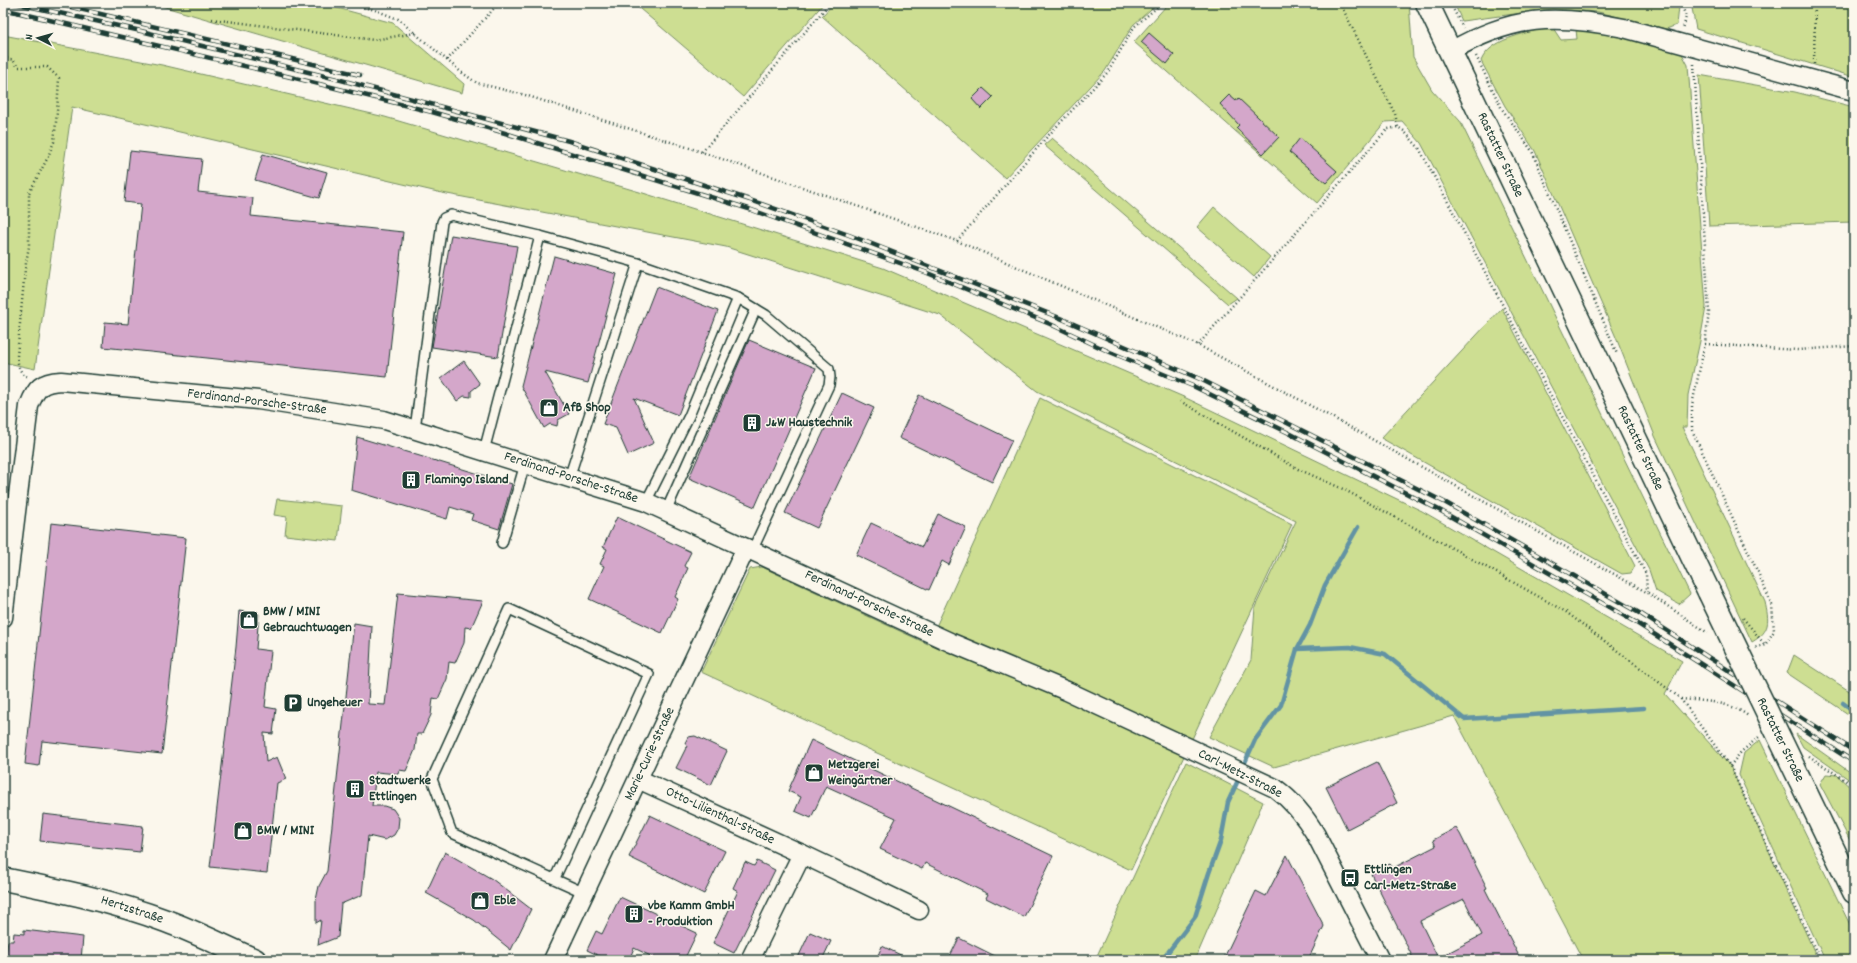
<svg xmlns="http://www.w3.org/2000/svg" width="1857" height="963" font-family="Dekko,sans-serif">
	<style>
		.green { fill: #cdde92; stroke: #768e63 }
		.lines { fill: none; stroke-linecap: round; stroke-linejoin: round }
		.stream { stroke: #6293a4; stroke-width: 4.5 }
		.building { fill: #d4a7ca; stroke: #1f3d34; fill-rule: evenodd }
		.service-casing { stroke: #1f3d34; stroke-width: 12 }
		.minor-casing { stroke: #1f3d34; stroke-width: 21 }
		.tertiary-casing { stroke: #1f3d34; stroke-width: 25 }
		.secondary-casing { stroke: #1f3d34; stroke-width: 25 }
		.path { stroke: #1f3d34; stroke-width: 2.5; stroke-dasharray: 1 3; stroke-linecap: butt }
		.service { stroke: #fbf7ec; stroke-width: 9 }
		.minor { stroke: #fbf7ec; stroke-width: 18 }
		.tertiary { stroke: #fbf7ec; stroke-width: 22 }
		.secondary { stroke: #fbf7ec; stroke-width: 22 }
		.rail-casing { stroke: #1f3d34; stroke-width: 4.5 }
		.rail { stroke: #fbf7ec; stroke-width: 3; stroke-dasharray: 9; stroke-linecap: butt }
		.secondary-bridge-casing { stroke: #1f3d34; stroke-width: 25; stroke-linecap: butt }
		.secondary-bridge { stroke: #fbf7ec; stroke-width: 22 }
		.labels { text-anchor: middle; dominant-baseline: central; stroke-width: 3; stroke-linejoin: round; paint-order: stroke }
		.street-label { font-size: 14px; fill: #1f3d34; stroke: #fbf7ec }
		.poi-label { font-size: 14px; font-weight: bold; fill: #1f3d34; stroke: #fbf7ec; text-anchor: start }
	</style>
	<rect width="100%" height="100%" fill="#fbf7ec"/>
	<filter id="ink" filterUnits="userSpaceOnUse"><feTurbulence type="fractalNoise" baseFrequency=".025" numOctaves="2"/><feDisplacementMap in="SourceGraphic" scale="8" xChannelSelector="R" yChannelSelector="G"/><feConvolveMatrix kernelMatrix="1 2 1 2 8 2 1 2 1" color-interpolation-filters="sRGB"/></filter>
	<g filter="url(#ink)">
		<g class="green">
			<path d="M151 3H319L393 23 464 84 462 93Z"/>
			<path d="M633 3H824L743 97Z"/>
			<path d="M834 3H1158L1133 25 1105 71 1005 178 822 16Z"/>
			<path d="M1166 3H1409L1413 57 1432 90 1460 121 1690 594 1679 604 1656 591 1649 570 1421 143 1402 121 1385 122 1317 203 1134 42 1167 5Z"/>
			<path d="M1454 3H1656L1679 7 1677 25 1666 29 1598 12 1552 9 1462 21Z"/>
			<path d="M1691 3H1854V77L1696 29Z"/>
			<path d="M1544 28H1553L1561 40 1577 39 1576 29 1617 34 1681 52 1688 65 1706 307 1700 341 1688 395 1687 427H1682L1765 602C1769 621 1771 631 1752 642L1655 436 1615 335 1535 151 1505 106 1481 61C1490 39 1524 34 1544 28Z"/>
			<path d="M3 35 162 65 385 117 643 193 883 268 1186 398 1422 511 1682 661 1665 694 1730 766 1818 960H1583L1454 716 1274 767 1209 737 1251 660 1255 607 1296 521 1037 391 940 315 726 247 442 193 72 107 35 369 3 362Z"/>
			<path d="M1699 75 1795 92 1854 107V222L1709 226Z"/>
			<path d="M1052 138 1237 298 1228 304 1044 145Z"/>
			<path d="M1214 207 1270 257 1254 277 1197 227Z"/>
			<path d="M1502 308 1635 566 1631 573 1622 574 1381 438Z"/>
			<path d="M1040 398 1292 524 1131 870 701 672 750 569 762 567 928 644Z"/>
			<path d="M277 499 342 506 338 541 285 535 287 517 274 515Z"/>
			<path d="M1794 655 1854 694V718L1787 673Z"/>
			<path d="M1796 734 1854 775V783L1803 747Z"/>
			<path d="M1760 740 1854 933V960H1825L1739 775 1744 753Z"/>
			<path d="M1186 762 1263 802 1195 960H1095Z"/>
			<path d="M1826 774 1837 775 1854 791V848L1820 784Z"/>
		</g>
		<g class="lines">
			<g class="stream">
				<path d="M1297 649 1350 647 1385 654 1464 719 1644 708"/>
				<path d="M1843 703 1854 711"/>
				<path d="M1242 769 1255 740 1281 705 1297 649 1310 625 1325 585 1358 527"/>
				<path d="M1162 960 1195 917 1209 873 1221 840 1228 802 1240 776"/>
			</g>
		</g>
		<g class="building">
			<path d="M1149 33 1174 55 1167 64 1141 42Z"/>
			<path d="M983 88 993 97 981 109 972 99Z"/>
			<path d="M1229 95 1236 101 1238 98 1279 137 1263 154 1236 128 1239 125 1220 104Z"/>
			<path d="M1300 138 1337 171 1326 183 1289 152Z"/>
			<path d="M130 151 202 159 198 192 253 198 251 216 403 232 387 377 103 347 105 322 128 324 141 204 124 202Z"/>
			<path d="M263 154 327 172 319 198 255 180Z"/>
			<path d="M451 235 517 246 498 357 432 347Z"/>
			<path d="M554 256 617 274 588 383 545 372 569 414 558 420 557 426 550 424 544 428 521 386Z"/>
			<path d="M656 287 718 311 678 415 634 398 654 443 628 455 616 428 603 424Z"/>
			<path d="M749 340 816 368 755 507 689 478Z"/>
			<path d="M464 361 480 384 471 391V397L464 396 457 401 441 378Z"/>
			<path d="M842 393 874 408 817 528 785 513Z"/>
			<path d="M919 395 1012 440 992 482 899 438Z"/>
			<path d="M357 437 512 484 499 529 471 520 473 514 450 507 447 519 351 490Z"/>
			<path d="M938 514 966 527 949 565 942 561 929 590 856 555 871 523 922 547Z"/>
			<path d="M617 517 691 552 684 566 688 568 675 597 678 599 662 633 589 599 604 566 600 564 607 549 603 547Z"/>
			<path d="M51 523 186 538 162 754 42 741 39 766 25 764Z"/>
			<path d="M398 593 483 601 471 628 465 627 464 643 455 663 449 662 447 679 438 699 433 698 431 715 422 734H417L415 750 406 771 399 770 398 774 376 772 372 806H384L393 809 399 818 398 828 394 835 385 840 368 836 362 895 341 904 338 937 318 945 321 920 316 923V900L319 886 327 871 354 623 372 626 368 704 385 705Z"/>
			<path d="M239 611 259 614 256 649 271 651 265 707 276 709 273 734 264 733 266 762 277 757 286 779 277 783 267 873 210 867 236 647Z"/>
			<path d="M695 736 727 751 711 785 676 768 687 746 685 743 688 737Z"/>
			<path d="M811 740 1053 856 1024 917 986 898 988 894 925 863 922 869 880 849 896 818 826 786 811 818 795 811 801 797 788 791Z"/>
			<path d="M1377 762 1397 803 1347 829 1326 787Z"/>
			<path d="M43 814 143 826 140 852 40 841Z"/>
			<path d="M650 815 725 851 704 894 629 857Z"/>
			<path d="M1456 828 1460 834 1487 888 1485 889 1521 960H1414L1371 874 1390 864 1393 868 1436 846 1433 840ZM1464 899 1482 935 1438 958 1420 921Z"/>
			<path d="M445 852 492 879 531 909 511 950 474 920 426 893Z"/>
			<path d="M1287 855 1324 926 1308 960H1223L1256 891 1266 896Z"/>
			<path d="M757 861 775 870 734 953 713 943 738 891 733 888 745 862 754 866Z"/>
			<path d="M620 897 697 933 684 960H659L634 948 629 960H608L587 950 596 931 602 934Z"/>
			<path d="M24 930 83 937 81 960H5L8 941H13L14 933 24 934Z"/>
			<path d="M810 932 831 941 822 960H797Z"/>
			<path d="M959 938 1003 960H948Z"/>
			<path d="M882 946 911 960H876Z"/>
		</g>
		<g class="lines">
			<defs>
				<g id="service">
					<path d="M738 298 766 315 829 369 830 377 829 385 752 551"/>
					<path d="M415 429 442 222 444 218 451 215 540 236"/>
					<path d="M484 451 540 236 638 263"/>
					<path d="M569 478 638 263 738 298 689 416 646 502"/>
					<path d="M666 511 756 309"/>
					<path d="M502 543 525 464"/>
					<path d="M555 878 649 674 509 609 432 779 452 833 585 893"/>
				</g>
				<g id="minor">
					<path d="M1451 51C1513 15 1556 14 1624 28L1854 91"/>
					<path d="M3 618 29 406C36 388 41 382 61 381L258 400 384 420 646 502 952 643 1067 691 1275 788C1293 801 1305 816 1316 835L1380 960"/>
					<path d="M638 779 802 854 919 910"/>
					<path d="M553 960 746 548"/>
					<path d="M750 960 802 854"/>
				</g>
				<path id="tertiary" d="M3 879C58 890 113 901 166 921 196 932 225 947 255 960"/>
				<g id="secondary">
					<path d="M1427 3 1709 592"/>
					<path d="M1799 778 1854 892"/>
				</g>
			</defs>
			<use href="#service" class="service-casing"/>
			<use href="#minor" class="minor-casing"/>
			<use href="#tertiary" class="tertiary-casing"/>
			<use href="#secondary" class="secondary-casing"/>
			<g class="path">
				<path d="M348 3 375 10 398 19 461 72 477 83 525 95 702 152 957 241 1198 345 1350 427 1648 593 1708 633"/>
				<path d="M1340 3 1395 114 1398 127"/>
				<path d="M1450 3 1463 28"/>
				<path d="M1681 3 1686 17 1683 29"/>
				<path d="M212 19 374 40 415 33"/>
				<path d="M1476 56 1502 109 1532 151 1617 354"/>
				<path d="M3 57 13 60 18 67H47L59 78 57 112 54 142 47 159 29 193V246L25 269 17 356C18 365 19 373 28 377"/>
				<path d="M447 60 499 3"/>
				<path d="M1694 64 1709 312 1705 344 1692 405V430L1760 577 1772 605 1774 631 1765 645 1754 648"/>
				<path d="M1814 64 1815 3"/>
				<path d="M702 152 830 3"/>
				<path d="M957 241 1045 139 1108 72 1134 27 1162 3"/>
				<path d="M1705 344 1798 350 1854 346"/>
				<path d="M1198 345 1382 135 1388 129 1398 127 1404 131 1419 148 1646 574 1647 592"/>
				<path d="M1180 401 1298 469 1343 489 1463 554 1566 612 1680 698 1730 766 1820 960"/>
				<path d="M1743 618 1765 645"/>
				<path d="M1681 699C1703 701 1730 701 1748 716"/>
				<path d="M1809 756 1854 786"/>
				<path d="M1730 766 1741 752 1759 737"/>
				<path d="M273 956 282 960"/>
			</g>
			<use href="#service" class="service"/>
			<use href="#minor" class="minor"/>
			<use href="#tertiary" class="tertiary"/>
			<use href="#secondary" class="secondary"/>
			<defs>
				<g id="rail">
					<path d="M14 3 141 31 341 80 569 141 750 200 849 235 1060 318 1200 379 1446 503 1641 614 1854 751"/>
					<path d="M54 3 360 75"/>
					<path d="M3 9 299 79 432 112 505 133 749 209 925 272 1050 324 1110 352 1195 387 1289 433 1441 511 1635 622 1854 762"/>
				</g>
			</defs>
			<use href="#rail" class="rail-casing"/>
			<use href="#rail" class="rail"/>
			<defs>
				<path id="secondary-bridge" d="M1709 592 1799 778"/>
			</defs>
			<use href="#secondary-bridge" class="secondary-bridge-casing"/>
			<use href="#secondary-bridge" class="secondary-bridge"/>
		</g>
	</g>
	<defs>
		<symbol id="shop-square" viewBox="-11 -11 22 22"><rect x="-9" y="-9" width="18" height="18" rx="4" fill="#1f3d34" stroke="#fbf7ec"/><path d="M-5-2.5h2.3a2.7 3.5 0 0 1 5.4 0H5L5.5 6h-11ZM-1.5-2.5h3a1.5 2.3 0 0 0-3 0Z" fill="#fff"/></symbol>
		<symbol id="building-square" viewBox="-11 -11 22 22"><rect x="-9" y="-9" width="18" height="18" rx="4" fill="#1f3d34" stroke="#fbf7ec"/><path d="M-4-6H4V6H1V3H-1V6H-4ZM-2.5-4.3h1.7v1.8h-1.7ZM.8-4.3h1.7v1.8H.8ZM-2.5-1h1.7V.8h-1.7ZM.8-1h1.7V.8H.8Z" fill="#fff"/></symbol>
		<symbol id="parking-square" viewBox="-11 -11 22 22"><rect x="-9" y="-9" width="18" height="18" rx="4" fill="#1f3d34" stroke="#fbf7ec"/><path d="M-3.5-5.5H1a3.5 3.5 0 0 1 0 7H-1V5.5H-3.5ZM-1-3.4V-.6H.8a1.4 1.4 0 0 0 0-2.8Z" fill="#fff"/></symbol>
		<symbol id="bus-square" viewBox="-11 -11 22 22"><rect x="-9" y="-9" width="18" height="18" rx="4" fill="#1f3d34" stroke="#fbf7ec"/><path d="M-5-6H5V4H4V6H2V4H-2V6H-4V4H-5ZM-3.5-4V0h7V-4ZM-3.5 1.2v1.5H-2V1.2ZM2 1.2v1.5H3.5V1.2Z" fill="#fff"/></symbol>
	</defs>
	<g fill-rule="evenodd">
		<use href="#shop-square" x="538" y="397" width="22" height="22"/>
		<use href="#building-square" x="741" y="412" width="22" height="22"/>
		<use href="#building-square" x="400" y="469" width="22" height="22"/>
		<use href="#shop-square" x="238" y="609" width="22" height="22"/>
		<use href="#parking-square" x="282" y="692" width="22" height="22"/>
		<use href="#shop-square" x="803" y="762" width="22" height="22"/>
		<use href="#building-square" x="344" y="778" width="22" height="22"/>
		<use href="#shop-square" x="232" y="820" width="22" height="22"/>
		<use href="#bus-square" x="1339" y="867" width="22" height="22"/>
		<use href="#shop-square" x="469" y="890" width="22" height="22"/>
		<use href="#building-square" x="623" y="903" width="22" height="22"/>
	</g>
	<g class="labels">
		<g class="street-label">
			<text transform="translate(1500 155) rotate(65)">Rastatter Straße</text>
			<text transform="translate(257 402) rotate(7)">Ferdinand-Porsche-Straße</text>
			<text transform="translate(1640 448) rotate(65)">Rastatter Straße</text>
			<text transform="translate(571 478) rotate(18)">Ferdinand-Porsche-Straße</text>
			<text transform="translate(869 604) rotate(25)">Ferdinand-Porsche-Straße</text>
			<text transform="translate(1780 740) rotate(64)">Rastatter Straße</text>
			<text transform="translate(650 754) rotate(-65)">Marie-Curie-Straße</text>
			<text transform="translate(1240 774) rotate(27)">Carl-Metz-Straße</text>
			<text transform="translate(720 816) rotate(25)">Otto-Lilienthal-Straße</text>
			<text transform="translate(132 910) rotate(18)">Hertzstraße</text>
		</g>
		<g class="poi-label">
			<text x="563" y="408">AfB Shop</text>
			<text x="766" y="423">J&amp;W Haustechnik</text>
			<text x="425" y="480">Flamingo Island</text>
			<text x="263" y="612">BMW / MINI<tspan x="263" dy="16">Gebrauchtwagen</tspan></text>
			<text x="307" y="703">Ungeheuer</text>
			<text x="828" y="765">Metzgerei<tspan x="828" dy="16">Weingärtner</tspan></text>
			<text x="369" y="781">Stadtwerke<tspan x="369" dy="16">Ettlingen</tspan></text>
			<text x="257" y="831">BMW / MINI</text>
			<text x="1364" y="870">Ettlingen<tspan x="1364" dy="16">Carl-Metz-Straße</tspan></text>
			<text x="494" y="901">Eble</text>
			<text x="648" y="906">vbe Kamm GmbH<tspan x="648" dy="16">- Produktion</tspan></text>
		</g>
	</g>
	<rect width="1857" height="963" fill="none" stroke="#fbf7ec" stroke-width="16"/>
	<rect x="8" y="8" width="1841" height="947" fill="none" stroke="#1f3d34" stroke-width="1.5" filter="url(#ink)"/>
	<g transform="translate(38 38) rotate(276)" stroke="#fbf7ec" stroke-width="3" paint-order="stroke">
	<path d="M0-3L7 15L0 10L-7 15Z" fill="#1f3d34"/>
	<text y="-6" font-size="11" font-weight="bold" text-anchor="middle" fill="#1f3d34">N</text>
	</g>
</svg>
